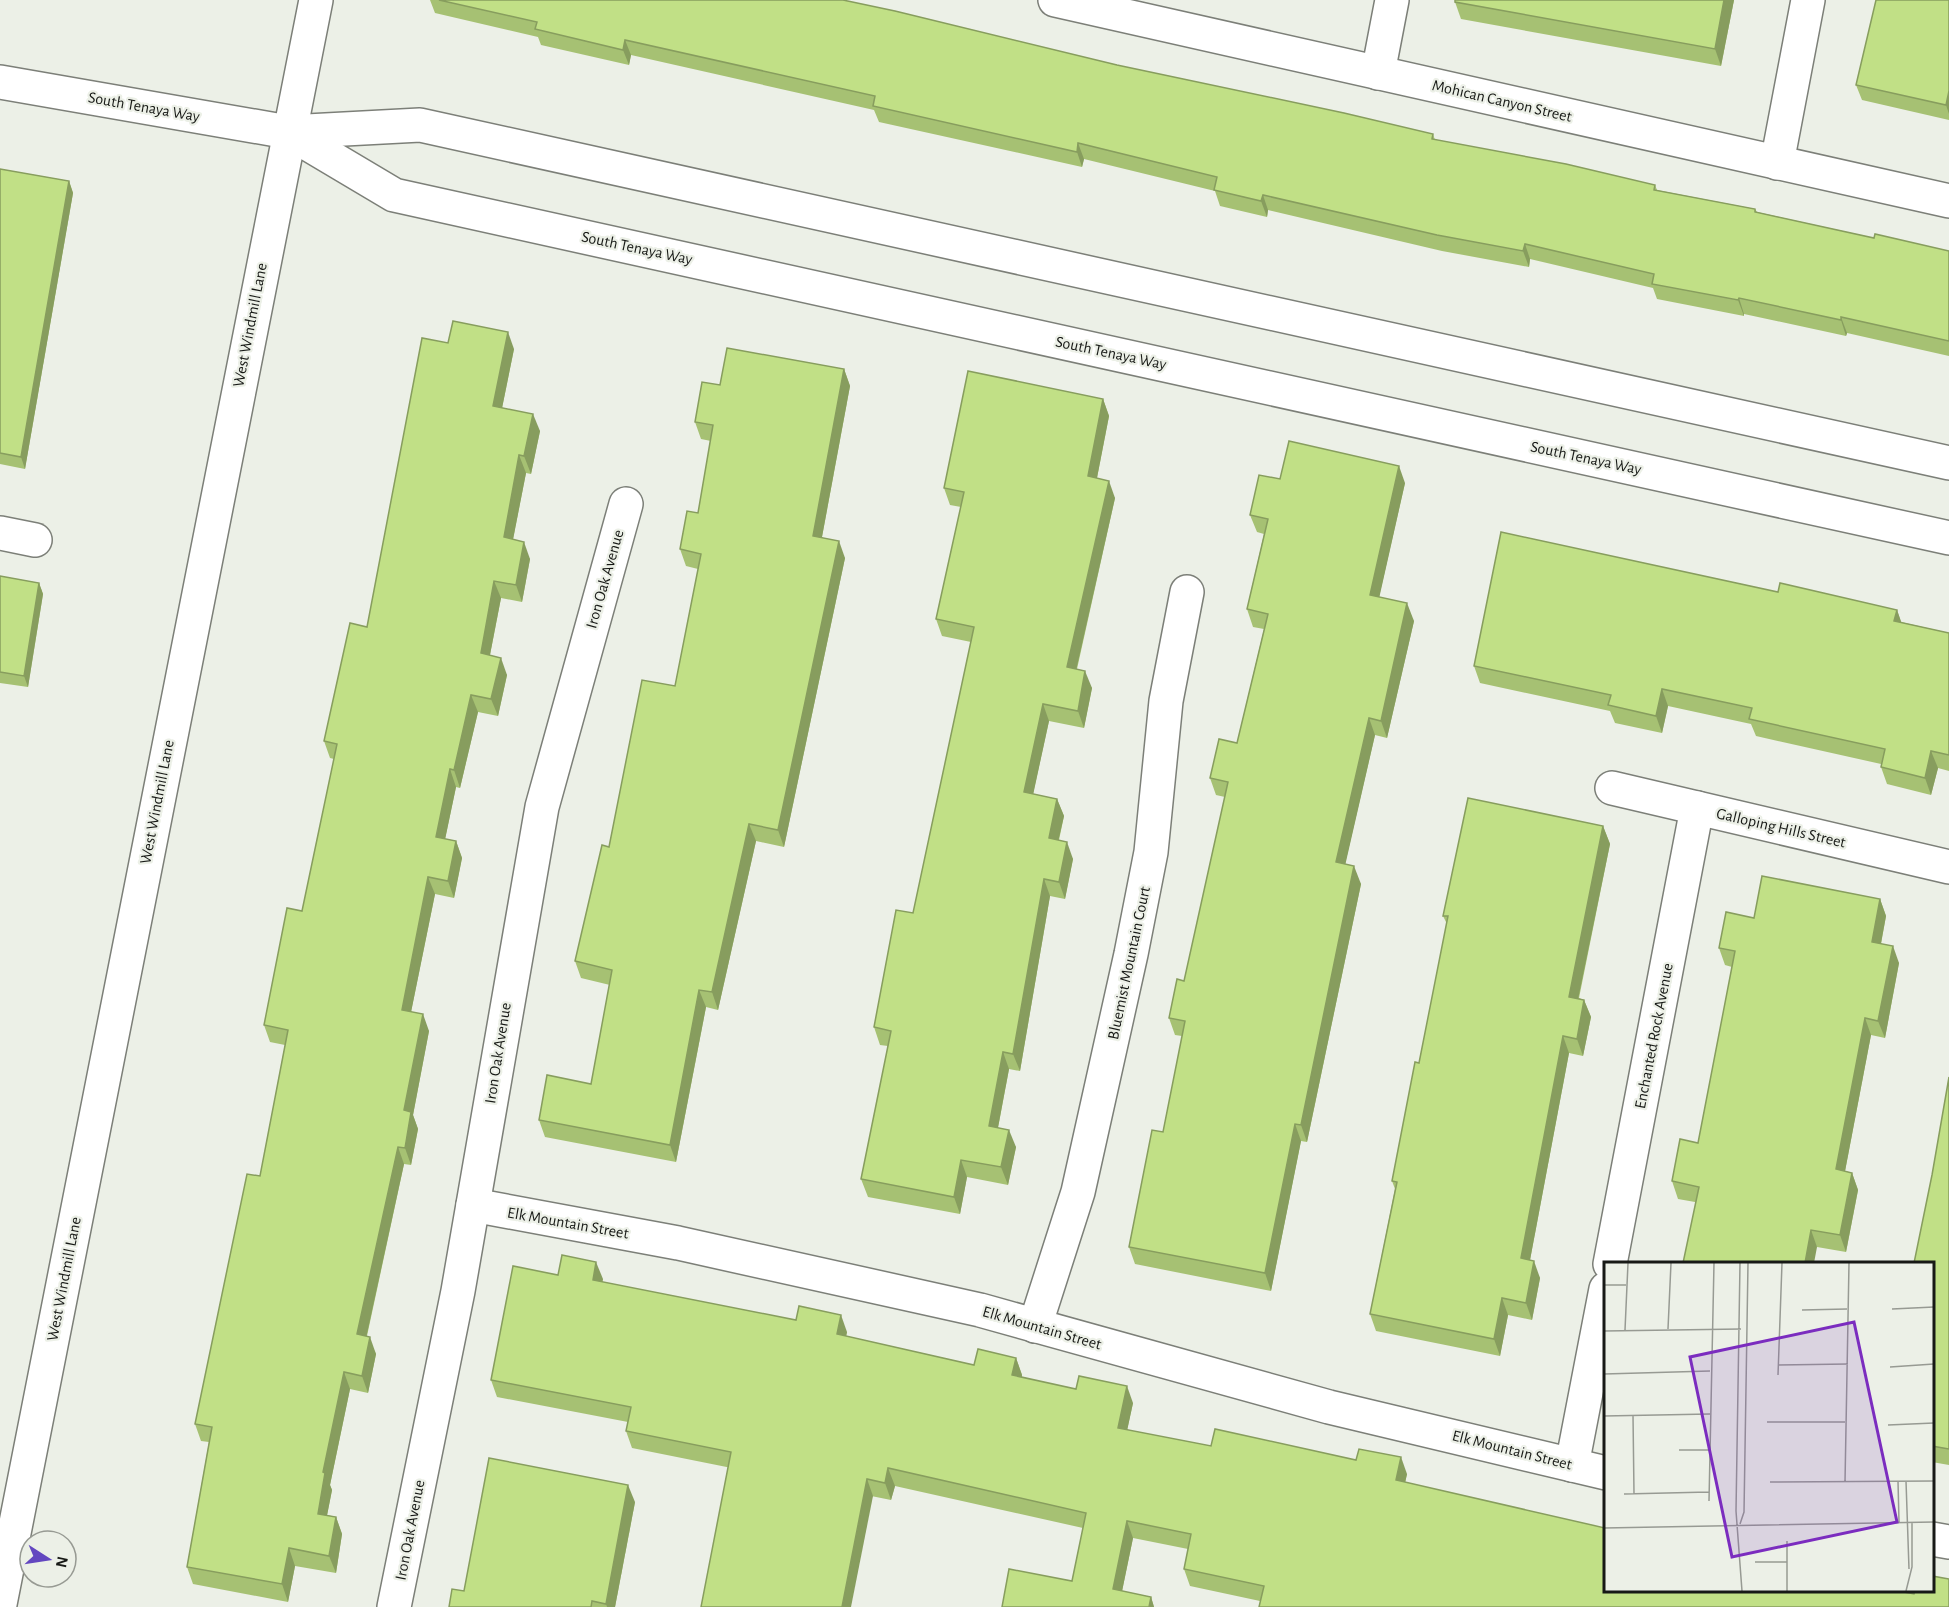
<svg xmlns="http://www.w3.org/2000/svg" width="1949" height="1607" font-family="'Alegreya Sans',sans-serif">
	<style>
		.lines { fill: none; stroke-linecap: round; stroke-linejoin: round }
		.street-casing { stroke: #7c7f78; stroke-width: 36 }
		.secondary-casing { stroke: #7c7f78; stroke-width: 36 }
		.street { stroke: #fff; stroke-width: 33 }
		.secondary { stroke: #fff; stroke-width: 33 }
		.wall { fill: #a6c173 }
		.shaded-wall { fill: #879d5e }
		.building { fill: #c1e086; stroke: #879d5e; stroke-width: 1.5 }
		.labels { text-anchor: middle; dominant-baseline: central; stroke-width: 4.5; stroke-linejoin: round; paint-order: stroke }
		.street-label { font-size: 16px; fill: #171916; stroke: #ecf0e7 }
		.inset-road { fill: none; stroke: #979a93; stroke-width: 1.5 }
		.view { fill: #7b2cbf; fill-opacity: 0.15; stroke: #7b2cbf; stroke-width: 3 }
		.inset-edge { fill: none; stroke: #171916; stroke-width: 3 }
	</style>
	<rect width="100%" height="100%" fill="#ecf0e7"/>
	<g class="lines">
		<defs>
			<g id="street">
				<path d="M1055 0 1949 201"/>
				<path d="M1378 73 1392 0"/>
				<path d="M1777 163 1808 0"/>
				<path d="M0 533 35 540"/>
				<path d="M1612 788 1949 867"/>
				<path d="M473 1205 678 1243 980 1310 1329 1407 1606 1473"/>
				<path d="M1610 1264 1697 808"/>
				<path d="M1035 1326 1078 1192 1131 954 1151 852 1166 701 1187 592"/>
				<path d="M1572 1465 1606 1289"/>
				<path d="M1932 1539 1949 1542"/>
				<path d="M394 1607 458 1291 542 807 626 504"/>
			</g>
			<g id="secondary">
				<path d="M0 82 288 132 420 125 1949 463"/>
				<path d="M288 132 394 195 1949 538"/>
				<path d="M0 1604 316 0"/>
			</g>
		</defs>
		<use href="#street" class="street-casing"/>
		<use href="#secondary" class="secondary-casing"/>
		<use href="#street" class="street"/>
		<use href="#secondary" class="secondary"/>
	</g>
	<g class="wall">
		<path d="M430 0H843L1117 65 1433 134 1435 140 1655 185 1657 190 1755 209 1757 212 1874 238 1949 251V356L1847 333 1846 336 1744 314V316L1657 299 1653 288 1530 259 1529 267 1442 251 1268 210 1267 217 1220 206 1215 191 1084 159 1082 167 879 122 874 110 631 55 629 65 541 45 538 37 435 13Z"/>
		<path d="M1734 0 1721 66 1461 19 1455 2Z"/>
		<path d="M1949 0V120L1862 100 1856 85Z"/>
		<path d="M0 169 69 181 73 193 25 469 0 464Z"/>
		<path d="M448 343 514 349 502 408 540 431 531 474 526 473 513 539 530 559 522 602 501 598 490 655 507 675 498 716 478 712 460 788 456 787 445 839 456 841 462 858 454 898 435 894 411 1012 429 1031 413 1115 418 1129 411 1165 404 1164 367 1336 376 1354 368 1393 350 1389 330 1485 332 1490 327 1515 336 1517 342 1534 336 1573 295 1566 288 1602 193 1584 187 1567 209 1442 201 1441 195 1424 260 1176 285 1045 270 1042 264 1025 302 911 334 759 330 758 324 741 367 627Z"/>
		<path d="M844 369 850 386 822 537 845 558 784 847 756 841 718 1010 706 1007 676 1162 545 1137 539 1120 591 1084 610 985 581 978 575 961 609 847 675 686 698 569 686 566 680 549 698 513 711 441 701 439 695 422 720 385Z"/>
		<path d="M1103 399 1109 416 1097 478 1115 498 1077 669 1092 688 1084 728 1049 721 1033 794 1057 799 1064 816 1059 840 1073 859 1065 899 1050 896 1020 1071 1009 1069 998 1128 1016 1147 1008 1185 967 1177 960 1214 868 1197 861 1179 888 1046 880 1045 874 1027 913 913 971 642 942 636 936 619 961 507 950 505 944 488Z"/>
		<path d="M1280 479 1405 483 1379 597 1414 621 1387 738 1375 735 1345 864 1361 884 1307 1142 1301 1141 1271 1291 1135 1264 1129 1247 1163 1132 1182 1036 1175 1035 1169 1018 1184 981 1225 797 1216 795 1210 778 1237 743 1264 629 1253 627 1247 609 1264 534 1257 532 1250 515Z"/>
		<path d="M0 576 39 583 43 594 28 687 0 683Z"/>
		<path d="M1778 592 1897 610 1901 622 1949 633V771L1938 768 1931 795 1887 784 1881 767V764L1756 736 1751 724 1668 706 1662 733 1615 723 1610 711 1480 683 1474 666Z"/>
		<path d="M1603 826 1610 844 1579 998 1584 1000 1591 1017 1583 1056 1569 1053 1530 1260 1540 1278 1532 1320 1508 1315 1500 1356 1376 1331 1370 1314 1395 1189 1392 1181 1419 1063 1447 924 1443 916Z"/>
		<path d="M1880 899 1886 916 1881 944 1899 963 1885 1038 1871 1035 1845 1171 1852 1173 1858 1190 1846 1252 1817 1247 1695 1202 1678 1199 1672 1181 1698 1143 1732 967 1725 965 1719 948 1754 918Z"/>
		<path d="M1949 1077V1465L1932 1462V1175Z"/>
		<path d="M558 1275 603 1279 602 1282 847 1332 846 1336 974 1365 1016 1358 1022 1375V1377L1133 1403 1127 1430 1211 1446 1407 1474 1405 1482 1605 1590 1949 1607 1260 1601 1190 1586 1184 1569 1188 1549 1133 1538 1122 1591 1151 1597 1154 1607H1002L1072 1581 1083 1528 895 1486 891 1500 632 1448 626 1431 628 1422 497 1397 491 1380Z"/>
		<path d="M635 1502 615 1607H449L464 1591Z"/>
	</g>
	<g class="shaded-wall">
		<path d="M1724 0H1734L1721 66 1715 49Z"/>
		<path d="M625 40 631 55 629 65 623 50Z"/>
		<path d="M1949 91V114L1946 105Z"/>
		<path d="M1078 143 1084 159 1082 167 1077 152Z"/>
		<path d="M69 181 73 193 25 469 21 457Z"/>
		<path d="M1263 195 1268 210 1267 217 1261 201Z"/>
		<path d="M1525 244 1530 259 1529 267 1523 251Z"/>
		<path d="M1739 298 1744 314V316L1738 300Z"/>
		<path d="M1841 317 1847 333 1846 336 1841 320Z"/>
		<path d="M508 332 514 349 499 423 493 406Z"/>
		<path d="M844 369 850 386 819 553 813 536Z"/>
		<path d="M1103 399 1109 416 1094 493 1088 476Z"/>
		<path d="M533 414 540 431 531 474 524 456Z"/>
		<path d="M519 455 526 473 510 555 504 537Z"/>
		<path d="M1399 466 1405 483 1376 612 1370 595Z"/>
		<path d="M1109 481 1115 498 1073 684 1067 667Z"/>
		<path d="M839 541 845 558 784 847 778 830Z"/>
		<path d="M524 542 530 559 522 602 516 585Z"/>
		<path d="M494 581 501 598 487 670 481 653Z"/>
		<path d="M39 583 43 594 28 687 24 676Z"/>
		<path d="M1407 603 1414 621 1387 738 1381 721Z"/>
		<path d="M1897 610 1903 627 1894 621Z"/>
		<path d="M501 658 507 675 498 716 491 699Z"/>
		<path d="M1085 671 1092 688 1084 728 1078 711Z"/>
		<path d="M1662 689 1668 706 1662 733 1656 716Z"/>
		<path d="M471 695 478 712 460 788 454 770Z"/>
		<path d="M1043 704 1049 721 1030 809 1024 792Z"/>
		<path d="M1369 718 1375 735 1342 879 1336 862Z"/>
		<path d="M1931 751 1938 768 1931 795 1925 778Z"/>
		<path d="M450 769 456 787 442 854 436 837Z"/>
		<path d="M1057 799 1064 816 1055 855 1049 838Z"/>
		<path d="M749 824 756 841 718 1010 712 992Z"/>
		<path d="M1603 826 1610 844 1575 1014 1569 997Z"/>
		<path d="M456 841 462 858 454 898 448 881Z"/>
		<path d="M1067 842 1073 859 1065 899 1059 882Z"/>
		<path d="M1354 866 1361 884 1307 1142 1301 1125Z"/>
		<path d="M428 877 435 894 408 1027 402 1010Z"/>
		<path d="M1044 879 1050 896 1020 1071 1013 1054Z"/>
		<path d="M1880 899 1886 916 1878 959 1872 942Z"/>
		<path d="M1893 946 1899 963 1885 1038 1878 1021Z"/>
		<path d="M699 990 706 1007 676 1162 670 1145Z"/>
		<path d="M1584 1000 1591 1017 1583 1056 1577 1039Z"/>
		<path d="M423 1014 429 1031 413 1115 418 1129 411 1165 405 1148 404 1110Z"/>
		<path d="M1865 1018 1871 1035 1842 1187 1836 1169Z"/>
		<path d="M1563 1036 1569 1053 1527 1276 1521 1258Z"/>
		<path d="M1003 1052 1009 1069 995 1143 989 1126Z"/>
		<path d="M1295 1124 1301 1141 1271 1291 1265 1273Z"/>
		<path d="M1009 1130 1016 1147 1008 1185 1001 1167Z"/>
		<path d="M398 1147 404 1164 363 1352 357 1334Z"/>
		<path d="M961 1160 967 1177 960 1214 954 1197Z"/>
		<path d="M1852 1173 1858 1190 1846 1252 1840 1235Z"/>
		<path d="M1811 1230 1817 1247 1814 1263H1805Z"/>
		<path d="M1534 1261 1540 1278 1532 1320 1526 1303Z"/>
		<path d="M596 1262 603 1279 599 1297 593 1280Z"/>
		<path d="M1502 1298 1508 1315 1500 1356 1494 1339Z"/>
		<path d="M841 1315 847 1332 843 1351 837 1334Z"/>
		<path d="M370 1337 376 1354 368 1393 362 1376Z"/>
		<path d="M1016 1358 1022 1375 1019 1393 1012 1375Z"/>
		<path d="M344 1372 350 1389 330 1485 332 1490 324 1531 318 1514 323 1472Z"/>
		<path d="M1127 1386 1133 1403 1124 1445 1118 1428Z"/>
		<path d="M1401 1457 1407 1474 1402 1497 1396 1480Z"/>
		<path d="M888 1468 895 1486 891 1500 885 1483Z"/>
		<path d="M867 1479 873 1496 851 1607H842Z"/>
		<path d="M628 1485 635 1502 615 1607H607L606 1604Z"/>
		<path d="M336 1517 342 1534 336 1573 329 1556Z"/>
		<path d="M1127 1521 1133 1538 1119 1606 1113 1589Z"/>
		<path d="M289 1548 295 1566 288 1602 282 1584Z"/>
		<path d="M1151 1597 1154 1607H1149Z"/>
	</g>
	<g class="building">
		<path d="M439 0H843L895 11 1117 65 1344 113 1433 134 1432 139 1566 164 1655 185 1654 190 1755 209V212L1874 238 1875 234 1949 251V341L1841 317V320L1739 298 1738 300 1652 284 1654 274 1525 244 1523 251 1437 235 1263 195 1261 201 1214 190 1217 177 1078 143 1077 152 873 106 875 96 625 40 623 50 535 29 537 22Z"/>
		<path d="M1455 0H1724L1715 49 1455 2Z"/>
		<path d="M1876 0H1949V91L1946 105 1856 85Z"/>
		<path d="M0 169 69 181 21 457 0 453Z"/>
		<path d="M453 321 508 332 493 406 533 414 524 456 519 455 504 537 524 542 516 585 494 581 481 653 501 658 491 699 471 695 454 770 450 769 436 837 456 841 448 881 428 877 402 1010 423 1014 404 1110 411 1112 405 1148 398 1147 357 1334 370 1337 362 1376 344 1372 323 1472 325 1473 318 1514 336 1517 329 1556 289 1548 282 1584 187 1567 212 1427 195 1424 247 1174 260 1176 288 1030 264 1025 287 908 302 911 337 744 324 741 350 623 367 627 422 338 448 343Z"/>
		<path d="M727 348 844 369 813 536 839 541 778 830 749 824 712 992 699 990 670 1145 539 1120 547 1075 591 1084 612 970 575 961 602 845 609 847 642 680 675 686 701 554 680 549 687 511 698 513 713 425 695 422 702 382 720 385Z"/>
		<path d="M968 371 1103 399 1088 476 1109 481 1067 667 1085 671 1078 711 1043 704 1024 792 1057 799 1049 838 1067 842 1059 882 1044 879 1013 1054 1003 1052 989 1126 1009 1130 1001 1167 961 1160 954 1197 861 1179 891 1031 874 1027 896 910 913 913 974 627 936 619 964 492 944 488Z"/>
		<path d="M1289 441 1399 466 1370 595 1407 603 1381 721 1369 718 1336 862 1354 866 1301 1125 1295 1124 1265 1273 1129 1247 1152 1130 1163 1132 1185 1021 1169 1018 1177 979 1184 981 1228 782 1210 778 1219 739 1237 743 1268 614 1247 609 1268 519 1250 515 1259 475 1280 479Z"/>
		<path d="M1501 532 1778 592 1780 583 1897 610 1894 621 1949 633V755L1931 751 1925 778 1881 767 1885 749 1749 719 1752 708 1662 689 1656 716 1608 705 1611 695 1474 666Z"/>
		<path d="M0 576 39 583 24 676 0 672Z"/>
		<path d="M1468 798 1603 826 1569 997 1584 1000 1577 1039 1563 1036 1521 1258 1534 1261 1526 1303 1502 1298 1494 1339 1370 1314 1397 1182 1392 1181 1415 1062 1419 1063 1448 916H1443Z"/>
		<path d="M1762 876 1880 899 1872 942 1893 946 1878 1021 1865 1018 1836 1169 1852 1173 1840 1235 1811 1230 1805 1263H1683L1699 1187 1672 1181 1680 1139 1698 1143 1735 951 1719 948 1726 912 1754 918Z"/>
		<path d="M1949 1077V1449L1932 1446V1263H1914L1932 1175Z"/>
		<path d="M562 1255 596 1262 593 1280 796 1320 799 1306 841 1315 837 1334 974 1365 978 1349 1016 1358 1012 1375 1076 1389 1079 1376 1127 1386 1118 1428 1211 1446 1215 1429 1356 1460 1359 1449 1401 1457 1396 1480 1605 1528V1590H1893L1914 1594 1915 1590H1932V1576L1949 1579V1607H1259L1264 1586 1184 1569 1191 1534 1127 1521 1113 1589 1151 1597 1149 1607H1002L1009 1569 1072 1581 1086 1513 888 1468 885 1483 867 1479 842 1607H701L731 1452 626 1431 631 1407 491 1380 513 1266 558 1275Z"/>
		<path d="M489 1458 628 1485 606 1604 592 1601 591 1607H449L452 1589 464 1591Z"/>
	</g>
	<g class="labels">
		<g class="street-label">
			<text transform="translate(1502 101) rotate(13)">Mohican Canyon Street</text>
			<text transform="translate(144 107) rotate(10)">South Tenaya Way</text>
			<text transform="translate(637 248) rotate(12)">South Tenaya Way</text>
			<text transform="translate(250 325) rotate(-79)">West Windmill Lane</text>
			<text transform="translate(1111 353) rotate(12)">South Tenaya Way</text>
			<text transform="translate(1586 458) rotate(12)">South Tenaya Way</text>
			<text transform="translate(605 579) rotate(-74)">Iron Oak Avenue</text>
			<text transform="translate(157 802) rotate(-79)">West Windmill Lane</text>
			<text transform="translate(1781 828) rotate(13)">Galloping Hills Street</text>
			<text transform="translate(1129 963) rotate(-78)">Bluemist Mountain Court</text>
			<text transform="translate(1654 1036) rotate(-79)">Enchanted Rock Avenue</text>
			<text transform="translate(498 1053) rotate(-81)">Iron Oak Avenue</text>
			<text transform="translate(568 1223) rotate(10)">Elk Mountain Street</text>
			<text transform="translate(64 1279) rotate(-79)">West Windmill Lane</text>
			<text transform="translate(1042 1328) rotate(16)">Elk Mountain Street</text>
			<text transform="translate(1512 1450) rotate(14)">Elk Mountain Street</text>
			<text transform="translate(410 1530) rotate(-79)">Iron Oak Avenue</text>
		</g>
	</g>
	<g transform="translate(1604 1262)">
		<rect width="330" height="330" fill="#ecf0e7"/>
		<path class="inset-road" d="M136 1 132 249 138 329M0 23H22M288 47 330 45M198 48 243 47M64 67 67 1M21 68 24 1M0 69 137 67M174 103 244 102M286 105 330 102M0 112 106 109M174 113 178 1M29 153 30 232M0 154 106 152M163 160H241M284 163 330 161M75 188H105M294 219 295 260M302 219 305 307M166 220 330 219M241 220 245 1M20 232 105 230M105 239 110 1M136 262 140 250 144 1M0 266 330 260M183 279V329M151 300H183M302 329 308 305V260"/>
		<path class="view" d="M250 60 293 260 128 295 86 95Z"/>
		<rect width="330" height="330" class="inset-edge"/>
	</g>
	<g transform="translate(48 1559) rotate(102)"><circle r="28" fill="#ecf0e7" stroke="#979a93" stroke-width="1.5"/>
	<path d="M0-4.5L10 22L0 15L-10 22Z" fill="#6347c0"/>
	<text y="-9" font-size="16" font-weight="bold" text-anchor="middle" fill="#171916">N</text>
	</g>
</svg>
